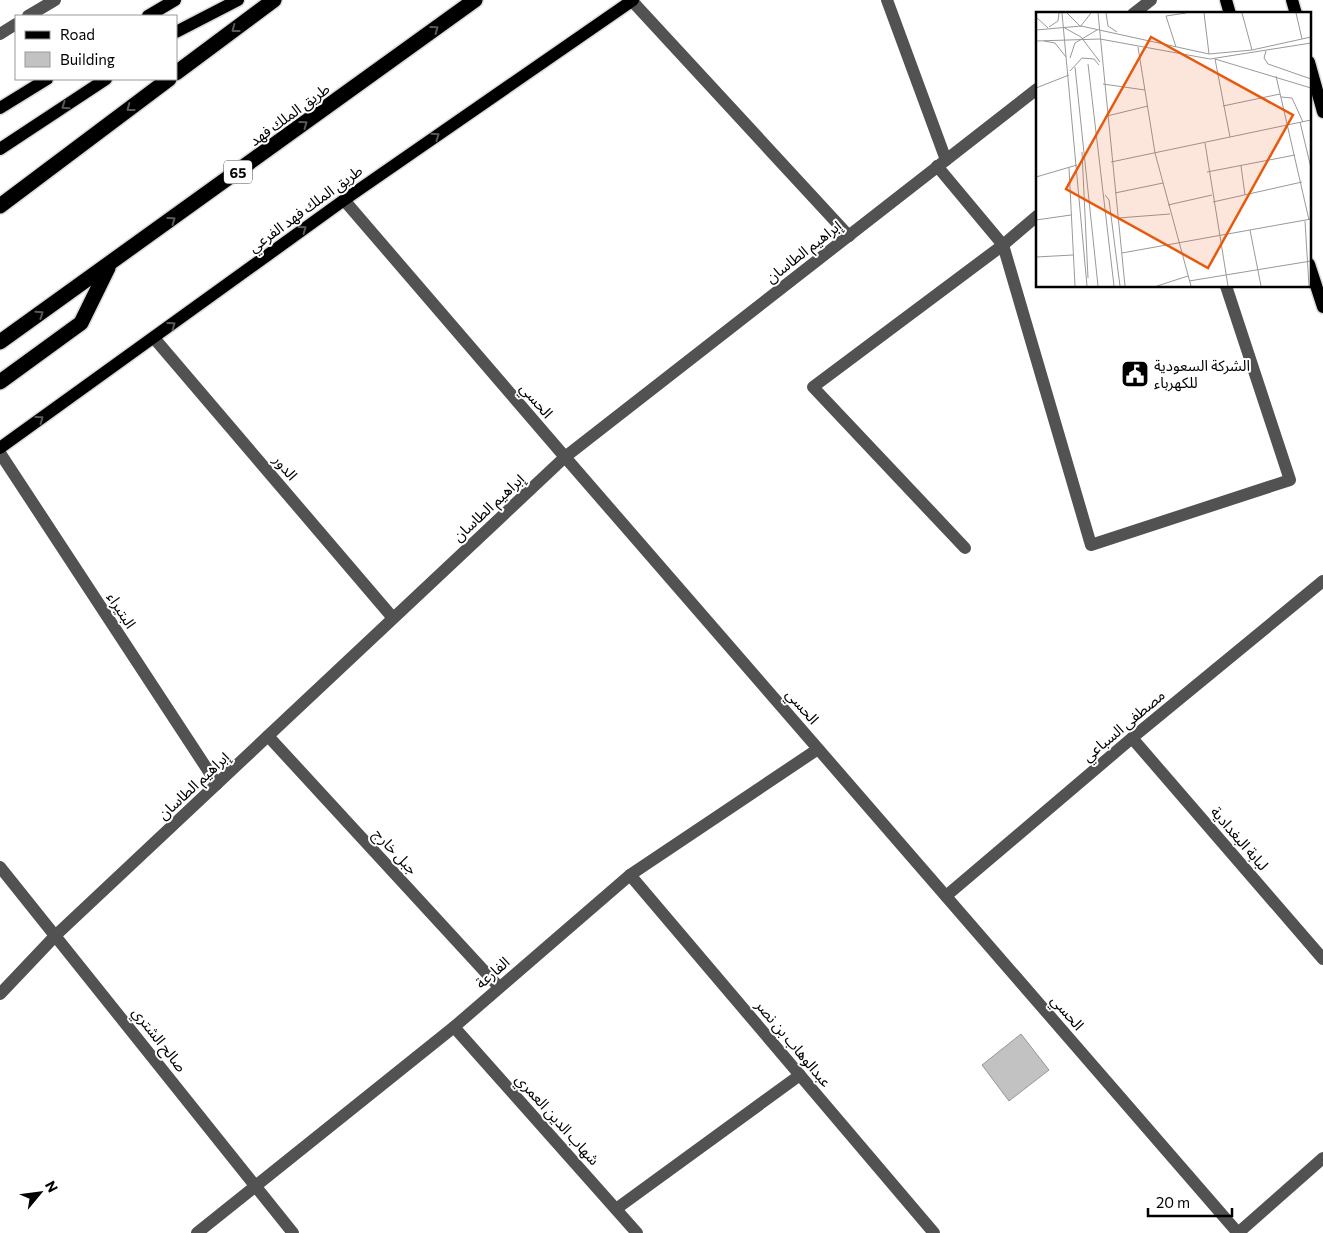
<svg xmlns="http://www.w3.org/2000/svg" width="1323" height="1233" font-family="Commissioner,'Noto Sans Arabic',sans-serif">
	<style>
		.building { fill: #c2c2c2; stroke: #969696 }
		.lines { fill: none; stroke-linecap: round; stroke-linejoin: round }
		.major-casing { stroke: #dbdbdb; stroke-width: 15 }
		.highway-casing { stroke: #dbdbdb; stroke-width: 18 }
		.minor { stroke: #525252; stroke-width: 12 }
		.major { stroke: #000; stroke-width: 12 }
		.highway { stroke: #000; stroke-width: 15 }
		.oneway { stroke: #595959 }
		.labels { text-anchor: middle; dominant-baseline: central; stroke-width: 4; stroke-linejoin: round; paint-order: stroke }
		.shield { fill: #fff; stroke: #4c4c4c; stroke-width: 1 }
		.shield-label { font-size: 14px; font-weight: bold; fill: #000 }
		.street-label { font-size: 15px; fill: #000; stroke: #fff }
		.poi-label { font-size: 15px; fill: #000; stroke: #fff; text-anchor: start }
		.inset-road { fill: none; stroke: #999; stroke-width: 1 }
		.view { fill: #e8590c; fill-opacity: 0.15; stroke: #e8590c; stroke-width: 2.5 }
		.inset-edge { fill: none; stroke: #000; stroke-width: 2.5 }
	</style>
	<rect width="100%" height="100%" fill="#fff"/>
	<path class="building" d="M1021 1034 1049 1070 1009 1101 982 1065Z"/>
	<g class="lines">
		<defs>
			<g id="major">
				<path d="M1226 0 1230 14"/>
				<path d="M1292 0 1296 14"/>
				<path d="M148 16 175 0"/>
				<path d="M176 32 238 0"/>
				<path d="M1309 62 1323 112"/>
				<path d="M0 108 47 79"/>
				<path d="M0 149 106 79"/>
				<path d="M1309 264 1323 307"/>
				<path d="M0 448 344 200 633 0"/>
			</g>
			<g id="highway">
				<path d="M176 73 274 0"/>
				<path d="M0 206 169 79"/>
				<path d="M0 342 475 0"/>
				<path d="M0 382 81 323 108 268"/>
			</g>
		</defs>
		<use href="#major" class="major-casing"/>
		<use href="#highway" class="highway-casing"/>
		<g class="minor">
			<path d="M887 0 946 160"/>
			<path d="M632 1 849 236"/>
			<path d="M1133 14 1151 0"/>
			<path d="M28 16 55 0"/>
			<path d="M0 34 16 24"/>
			<path d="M937 166 1003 245 813 387 965 548"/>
			<path d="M344 200 565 457 1238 1233"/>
			<path d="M1037 216 1003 245 1091 545 1290 480 1226 286"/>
			<path d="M154 338 393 618"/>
			<path d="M0 453 217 784"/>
			<path d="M268 736 499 987"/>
			<path d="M1132 738 1323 959"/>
			<path d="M0 867 293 1233"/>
			<path d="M630 875 934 1233"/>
			<path d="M946 896 1132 738 1323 581"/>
			<path d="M0 994 56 935 565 457 1037 89"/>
			<path d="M454 1027 637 1233"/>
			<path d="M616 1209 800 1075"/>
			<path d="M197 1233 454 1027 630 875 818 749"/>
			<path d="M1238 1233 1323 1158"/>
		</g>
		<use href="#major" class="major"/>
		<use href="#highway" class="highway"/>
	</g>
	<defs><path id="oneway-chevron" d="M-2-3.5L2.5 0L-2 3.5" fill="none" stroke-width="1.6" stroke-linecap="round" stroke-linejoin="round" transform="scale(1.25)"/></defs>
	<g class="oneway">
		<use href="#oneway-chevron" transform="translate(235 29) rotate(143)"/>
		<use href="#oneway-chevron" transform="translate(435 29) rotate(-36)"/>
		<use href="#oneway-chevron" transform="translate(65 106) rotate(146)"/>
		<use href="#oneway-chevron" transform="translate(130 108) rotate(143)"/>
		<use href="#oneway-chevron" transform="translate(304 124) rotate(-36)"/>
		<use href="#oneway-chevron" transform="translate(436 136) rotate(-35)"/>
		<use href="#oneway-chevron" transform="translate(172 220) rotate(-36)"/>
		<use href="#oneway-chevron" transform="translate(303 229) rotate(-36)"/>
		<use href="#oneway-chevron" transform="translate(40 314) rotate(-35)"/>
		<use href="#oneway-chevron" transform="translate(172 325) rotate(-36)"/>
		<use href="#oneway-chevron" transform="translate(40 419) rotate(-36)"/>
	</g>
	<defs>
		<symbol id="civic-square" viewBox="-11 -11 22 22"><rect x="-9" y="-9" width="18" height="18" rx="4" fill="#000" stroke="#fff"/><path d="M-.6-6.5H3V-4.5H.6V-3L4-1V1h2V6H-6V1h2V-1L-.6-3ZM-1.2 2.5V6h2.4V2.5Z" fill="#fff"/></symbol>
	</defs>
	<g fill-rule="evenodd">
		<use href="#civic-square" x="1119" y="358" width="32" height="32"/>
	</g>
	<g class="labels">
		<rect class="shield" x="224" y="160.5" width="28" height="23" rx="4"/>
		<g class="shield-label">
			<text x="238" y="172">65</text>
		</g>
		<g class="street-label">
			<text transform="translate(289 114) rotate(-36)">طريق الملك فهد</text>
			<text transform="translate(305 208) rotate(-36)">طريق الملك فهد الفرعي</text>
			<text transform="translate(803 251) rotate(-38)">إبراهيم الطاسان</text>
			<text transform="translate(537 400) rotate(49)">الحسي</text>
			<text transform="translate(286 467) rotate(50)">الدور</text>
			<text transform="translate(488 507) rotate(-43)">إبراهيم الطاسان</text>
			<text transform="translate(122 610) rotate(57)">البتيراء</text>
			<text transform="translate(803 706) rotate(49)">الحسي</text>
			<text transform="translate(1123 725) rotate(-40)">مصطفى السباعي</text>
			<text transform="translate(193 785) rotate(-43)">إبراهيم الطاسان</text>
			<text transform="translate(1240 838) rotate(49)">لبابة البغدادية</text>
			<text transform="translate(396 851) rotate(47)">جبل خارج</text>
			<text transform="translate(492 972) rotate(-41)">الفارعة</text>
			<text transform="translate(1068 1012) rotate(49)">الحسي</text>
			<text transform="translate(160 1039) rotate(52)">صالح الشتري</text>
			<text transform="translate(794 1043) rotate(50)">عبدالوهاب بن نصر</text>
			<text transform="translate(558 1119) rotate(48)">شهاب الدين العمري</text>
		</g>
		<g class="poi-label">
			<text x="1154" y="365">الشركة السعودية<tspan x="1154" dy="17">للكهرباء</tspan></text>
		</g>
	</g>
	<g transform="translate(1036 12)">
		<rect width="275" height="275" fill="#fff"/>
		<path class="inset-road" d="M26 1 51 274M31 1 44 14M62 1 89 274M70 1 72 14 81 20M168 1 173 42M206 1 216 38M260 1 266 27M0 5 12 16M13 15 22 9 23 1M27 15 45 25 64 50M44 15 55 1M0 18 45 14 173 42 216 38 275 25M0 29 64 27 174 47 275 31M8 29 19 31 30 45M102 35 119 141 155 274M140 35 130 4 150 1M230 39 228 46 232 52 275 67M34 46 39 31 61 18M52 52 78 274M39 55 62 274M34 59 46 46 58 47 63 53M240 64 273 208M67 72 109 78M0 76 33 63M245 85 256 86 267 110M187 94 244 82M71 104 112 94M264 110 275 156M194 125 179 47 275 76M169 131 192 274M46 140 52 266M75 150 275 108M205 154 209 183M33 156 39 274M171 160 259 143M0 165 41 153M79 181 127 171M69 183 73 188 84 274M177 190 266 170M132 193 176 183M82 206 134 202M0 208 35 203M269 209 273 274M214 218 225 274M86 241 275 207M0 245 37 243M153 269 275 249M121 274 152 264"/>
		<path class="view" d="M115 25 257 103 172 256 30 177Z"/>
		<rect width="275" height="275" class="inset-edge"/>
	</g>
	<rect x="15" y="15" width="162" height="65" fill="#ffffff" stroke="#999999"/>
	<rect x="25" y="31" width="25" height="8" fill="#000000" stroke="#999999"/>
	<text x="60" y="40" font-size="15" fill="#000000">Road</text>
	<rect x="25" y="52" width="25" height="15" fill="#c2c2c2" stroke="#999999"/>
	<text x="60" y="65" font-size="15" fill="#000000">Building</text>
	<g transform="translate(40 1193) rotate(61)" stroke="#ffffff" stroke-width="4" paint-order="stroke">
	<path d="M0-4L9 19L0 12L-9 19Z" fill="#000000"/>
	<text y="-8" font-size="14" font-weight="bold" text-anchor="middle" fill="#000000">N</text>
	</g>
	<path d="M1148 1208v8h84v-8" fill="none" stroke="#000000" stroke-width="2.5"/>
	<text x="1156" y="1208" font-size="15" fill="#000000" stroke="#ffffff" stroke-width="4" paint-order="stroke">20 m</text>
</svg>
